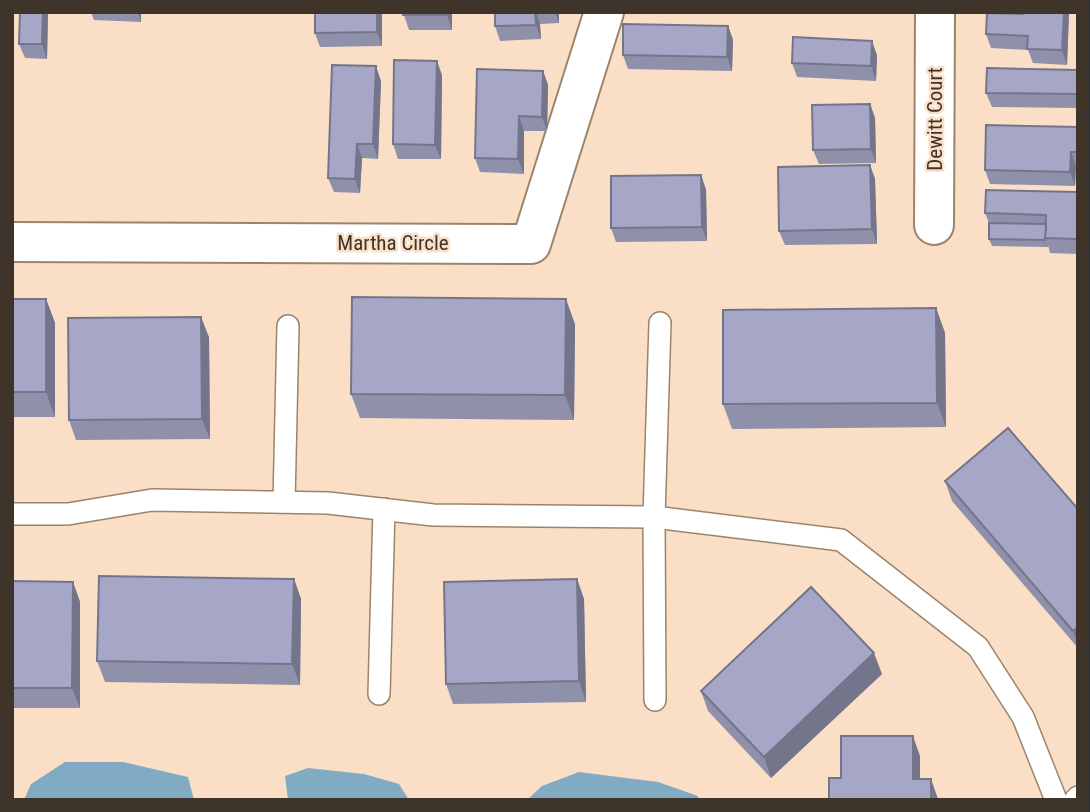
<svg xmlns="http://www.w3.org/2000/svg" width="1090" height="812" font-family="'Roboto Condensed',sans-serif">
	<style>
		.water { fill: #81abc3 }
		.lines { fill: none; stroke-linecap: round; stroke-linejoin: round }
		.service-casing { stroke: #9c846c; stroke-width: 24 }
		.minor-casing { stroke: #9c846c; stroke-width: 42 }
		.service { stroke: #fff; stroke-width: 21 }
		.minor { stroke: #fff; stroke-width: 38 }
		.wall { fill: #8f90aa }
		.shaded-wall { fill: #74758b }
		.building { fill: #a6a7c6; stroke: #74758b; stroke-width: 2 }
		.labels { text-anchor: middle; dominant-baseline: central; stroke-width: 5; stroke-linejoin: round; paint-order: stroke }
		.street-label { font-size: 21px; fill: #3f342a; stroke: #fadfc6 }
	</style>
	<rect width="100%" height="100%" fill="#fadfc6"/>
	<g class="water">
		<path d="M65 762H123L188 777 194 800H24L31 784Z"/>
		<path d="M308 768 364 774 399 784 409 800H288L285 776Z"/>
		<path d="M579 772 658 782 698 796 699 800H527L542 786Z"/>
	</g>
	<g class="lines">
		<defs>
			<g id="service">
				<path d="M284 502 288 326"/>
				<path d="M12 514H68L152 500 328 503 433 515 654 517 841 540 978 647 1023 717 1056 800"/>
				<path d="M379 694 384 509"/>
				<path d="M655 700 654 517 660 323"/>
				<path d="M1075 800 1078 797"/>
			</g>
			<g id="minor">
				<path d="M934 225 935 12"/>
				<path d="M12 242 531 244 604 12"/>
			</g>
		</defs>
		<use href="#service" class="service-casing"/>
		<use href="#minor" class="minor-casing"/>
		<use href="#service" class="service"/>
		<use href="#minor" class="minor"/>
	</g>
	<g class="wall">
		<path d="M20 12H48L47 59 25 58 19 44Z"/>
		<path d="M91 12H141V22L94 20Z"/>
		<path d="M382 12V46L320 47 315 33Z"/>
		<path d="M403 12H452V30H409Z"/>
		<path d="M495 12H559V23L540 24 541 39 500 41 495 26Z"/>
		<path d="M1023 12H1069L1067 65 1033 63 1028 50 991 48 986 34 1023 14Z"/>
		<path d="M728 26 733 40 732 71 628 69 623 55Z"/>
		<path d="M877 55 876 81 797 77 792 63Z"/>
		<path d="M1078 70V108L992 107 986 93Z"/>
		<path d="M543 71 548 85 547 131H524V174L480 172 475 158Z"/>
		<path d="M442 75 441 159H398L393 144Z"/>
		<path d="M381 81 378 159 362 158 360 193 334 192 328 178Z"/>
		<path d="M870 104 875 118 876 163 819 164 813 150Z"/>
		<path d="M1078 127V166H1076L1075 186 990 184 985 170Z"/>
		<path d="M870 165 875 179 877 244 785 245 779 231Z"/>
		<path d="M701 175 706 190 707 241 616 242 611 228Z"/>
		<path d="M1078 192V254L1050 253 1048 245V247L992 246 989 239V223L985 213Z"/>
		<path d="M12 299H46L55 323V417H12Z"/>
		<path d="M936 308 945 333 946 427 732 429 723 404Z"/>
		<path d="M575 324 574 420 360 418 351 394Z"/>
		<path d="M209 337 210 439 76 440 69 420Z"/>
		<path d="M945 481 1078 509V648L952 501Z"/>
		<path d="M294 579 301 599 300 685 105 682 97 661Z"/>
		<path d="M577 579 584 599 586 702 453 704 446 684Z"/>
		<path d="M12 581 73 582 80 602V708H12Z"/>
		<path d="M882 674 771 778 708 711 701 691Z"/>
	</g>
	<g class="shaded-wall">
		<path d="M43 12H48L47 59 42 44Z"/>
		<path d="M138 12H141V22Z"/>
		<path d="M377 12H382V46L377 32Z"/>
		<path d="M447 12H452V30L447 15Z"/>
		<path d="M535 12H536L540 24 541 39 536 25Z"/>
		<path d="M555 12H559V23Z"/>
		<path d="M1064 12H1069V14L1067 65 1062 50Z"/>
		<path d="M728 26 733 40 732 71 727 57Z"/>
		<path d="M872 41 877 55 876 81 871 66Z"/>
		<path d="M437 61 442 75 441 159 435 145Z"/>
		<path d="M376 66 381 81 378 159 373 144Z"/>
		<path d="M543 71 548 85 547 131 542 117Z"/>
		<path d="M870 104 875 118 876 163 871 149Z"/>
		<path d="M519 116 524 131V174L518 159Z"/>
		<path d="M357 144 362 158 360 193 355 179Z"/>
		<path d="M1071 152 1076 166 1075 186 1070 172Z"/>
		<path d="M870 165 875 179 877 244 872 229Z"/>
		<path d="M701 175 706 190 707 241 702 227Z"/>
		<path d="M46 299 55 323V417L46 392Z"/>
		<path d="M566 299 575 324 574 420 565 395Z"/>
		<path d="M936 308 945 333 946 427 937 403Z"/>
		<path d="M201 317 209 337 210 439 202 419Z"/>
		<path d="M294 579 301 599 300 685 292 664Z"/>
		<path d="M577 579 584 599 586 702 579 681Z"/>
		<path d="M73 582 80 602V708L72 688Z"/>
		<path d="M1078 627V645L1073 631Z"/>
		<path d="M874 653 882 674 771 778 764 757Z"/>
		<path d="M913 736 920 756V799L913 779Z"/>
		<path d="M931 779 938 799 931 800Z"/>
	</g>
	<g class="building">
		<path d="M20 12H43L42 44H19Z"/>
		<path d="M315 12H377V32L315 33Z"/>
		<rect x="403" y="12" width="44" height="3"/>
		<path d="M495 12H535L536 25 495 26Z"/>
		<path d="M1023 12H1064L1062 50 1027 49 1028 36 986 34 987 13 1023 14Z"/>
		<path d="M623 24 728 26 727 57 623 55Z"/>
		<path d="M793 37 872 41 871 66 792 63Z"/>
		<path d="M394 60 437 61 435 145 393 144Z"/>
		<path d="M332 65 376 66 373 144H357L355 179 328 178Z"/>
		<path d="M987 68 1078 70V94L986 93Z"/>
		<path d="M477 69 543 71 542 117 519 116 518 159 475 158Z"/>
		<path d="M870 104 871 149 813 150 812 105Z"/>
		<path d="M986 125 1078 127V152H1071L1070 172 985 170Z"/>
		<path d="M870 165 872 229 779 231 778 167Z"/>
		<path d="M701 175 702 227 611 228V176Z"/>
		<path d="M986 190 1078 192V239L1045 238 1046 215 985 213Z"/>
		<path d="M989 223 1046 224 1045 240 989 239Z"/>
		<path d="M352 297 566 299 565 395 351 394Z"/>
		<rect x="12" y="299" width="34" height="93"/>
		<path d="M936 308 937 403 723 404V310Z"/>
		<path d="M201 317 202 419 69 420 68 318Z"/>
		<path d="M1008 428 1078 509V627L1073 631 945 481Z"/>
		<path d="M99 576 294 579 292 664 97 661Z"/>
		<path d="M577 579 579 681 446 684 444 582Z"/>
		<path d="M12 581 73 582 72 688H12Z"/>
		<path d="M811 587 874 653 764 757 701 691Z"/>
		<path d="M841 736H913V779H931V800H829V778H841Z"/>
	</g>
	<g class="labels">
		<g class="street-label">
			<text transform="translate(935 119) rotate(-90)">Dewitt Court</text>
			<text x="393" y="243">Martha Circle</text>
		</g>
	</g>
	<rect width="1090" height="812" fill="none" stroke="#3f342a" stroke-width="28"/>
</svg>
